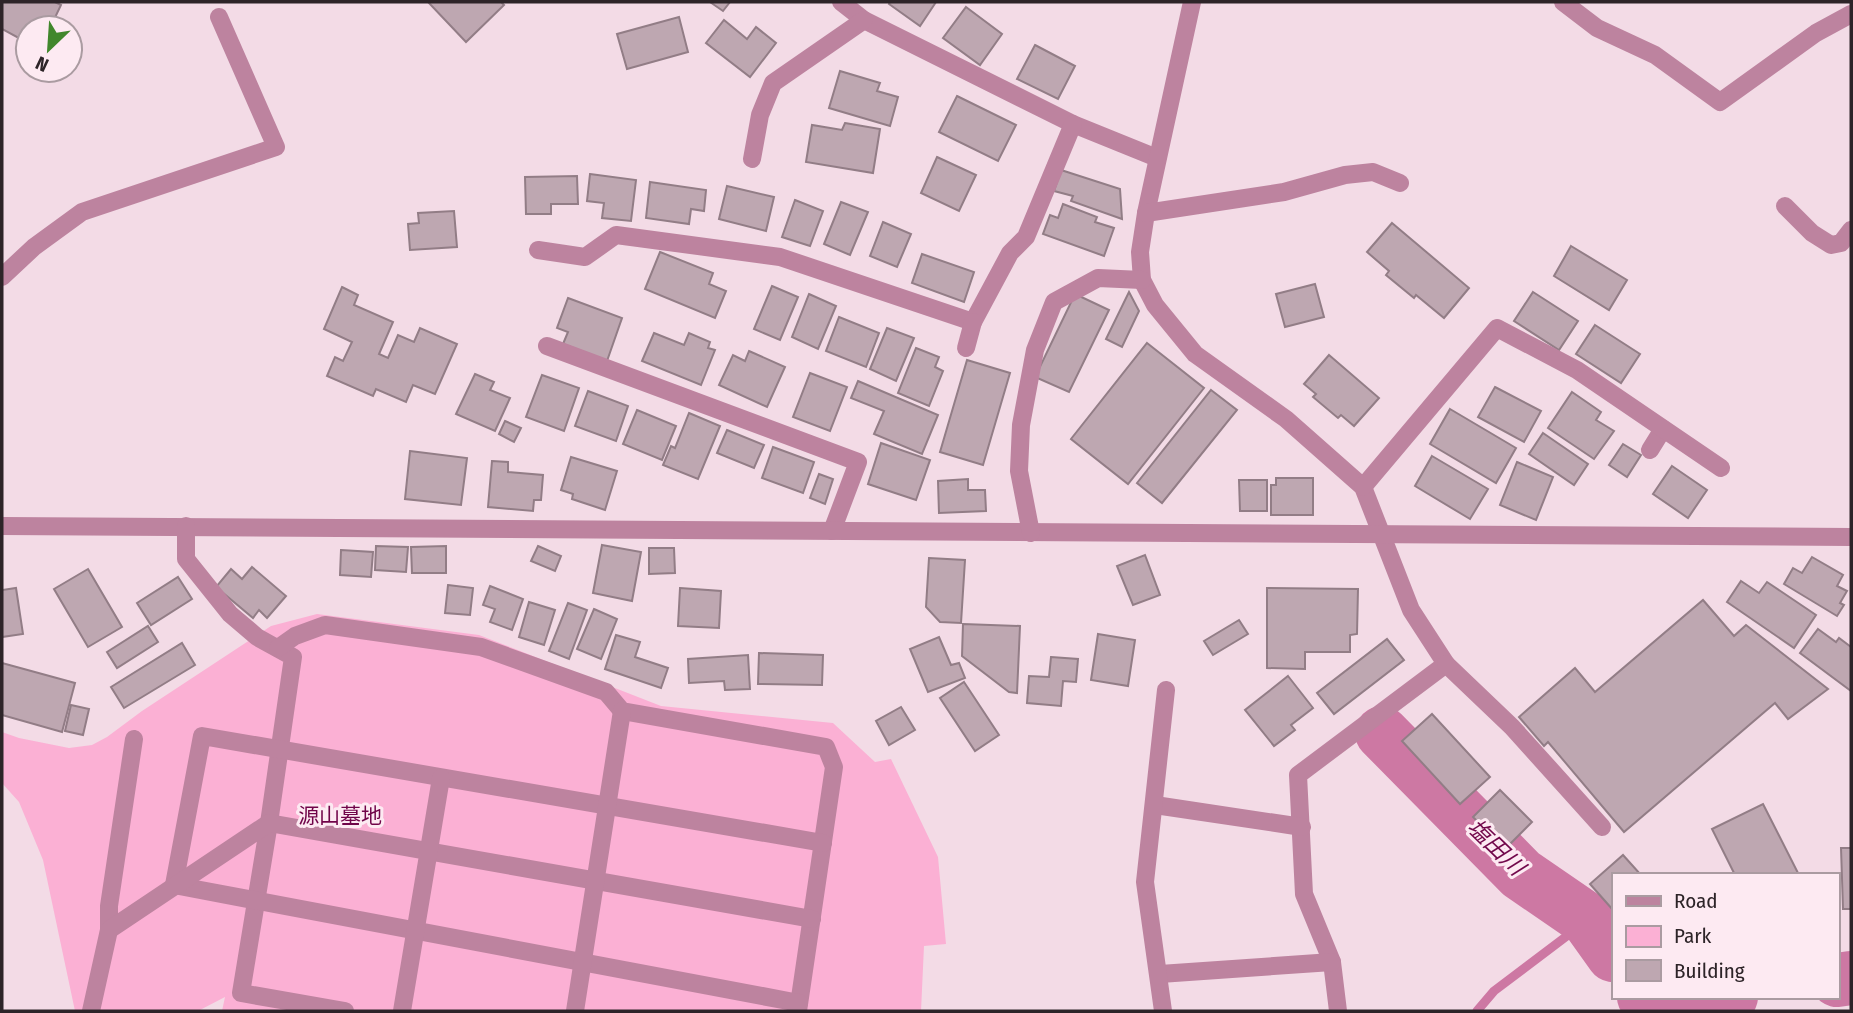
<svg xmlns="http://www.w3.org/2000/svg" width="1853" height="1013" font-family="'Fira Sans Condensed','Noto Sans JP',sans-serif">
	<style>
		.green { fill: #fbb0d4 }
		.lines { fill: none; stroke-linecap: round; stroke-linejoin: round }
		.stream { stroke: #cd78a3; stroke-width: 9 }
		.river { stroke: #cd78a3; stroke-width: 54 }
		.building { fill: #bea7b1; stroke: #927d86; stroke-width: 2 }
		.minor { stroke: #bd839f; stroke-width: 18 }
		.labels { text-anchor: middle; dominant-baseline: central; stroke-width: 6; stroke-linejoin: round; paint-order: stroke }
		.park-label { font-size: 21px; fill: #700449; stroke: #fdeaf2 }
		.water-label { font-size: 23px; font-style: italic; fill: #72084b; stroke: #fdeaf2 }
	</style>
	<rect width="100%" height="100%" fill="#f3dbe6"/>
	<path class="green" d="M317 614 479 635 661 706 833 723 875 762 891 759 938 857 946 944 924 946 921 1011H222L225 997 198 1011H75L43 860 19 802 2 783V732L19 738 69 748 92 745 107 737 142 711 271 626Z"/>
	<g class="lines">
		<path class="stream" d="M1477 1011 1494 991 1588 920"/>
		<g class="river">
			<path d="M1382 733 1521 874 1588 920 1613 955"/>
			<path d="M1837 980 1851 978"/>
			<path d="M1644 997 1653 1010 1731 997"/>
		</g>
	</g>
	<g class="building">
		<path d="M2 2H55L61 5 50 28H28V43L2 29Z"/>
		<path d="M428 2H501L504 5 466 42Z"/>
		<path d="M710 2H730L723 11Z"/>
		<path d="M890 2H936L920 26 889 4Z"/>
		<path d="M966 7 1002 34 980 65 943 38Z"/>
		<path d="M679 17 688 52 627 69 617 34Z"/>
		<path d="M724 20 747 39 756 27 776 43 750 77 706 43Z"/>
		<path d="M1035 45 1075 66 1058 99 1017 79Z"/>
		<path d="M840 71 880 83 877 91 898 97 890 126 829 108Z"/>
		<path d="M957 96 1016 125 998 161 939 132Z"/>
		<path d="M845 123 880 129 873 173 806 162 812 125 842 130Z"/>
		<path d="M937 157 976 175 959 211 921 193Z"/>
		<path d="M1061 170 1120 189 1122 219 1071 201 1073 196 1054 191Z"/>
		<path d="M590 174 636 180 631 221 602 218 604 203 587 201Z"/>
		<path d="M577 176 578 204H551V214H526L525 177Z"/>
		<path d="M650 182 706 190 704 211 691 209 689 224 646 218Z"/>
		<path d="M727 186 774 197 766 231 719 219Z"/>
		<path d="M795 200 823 211 810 246 782 237Z"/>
		<path d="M841 202 868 212 850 255 824 244Z"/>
		<path d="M1063 204 1097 217 1095 222 1114 228 1104 256 1043 234 1050 215 1058 218Z"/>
		<path d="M454 211 457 247 410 250 408 224 419 223 418 213Z"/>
		<path d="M883 222 911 234 897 267 870 256Z"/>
		<path d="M1392 223 1469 288 1444 318 1416 295 1414 298 1386 275 1389 271 1367 252Z"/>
		<path d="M1571 246 1627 280 1609 310 1554 276Z"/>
		<path d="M660 252 713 273 709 284 726 291 715 318 645 289Z"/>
		<path d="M922 254 974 272 964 302 912 283Z"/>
		<path d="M1315 284 1324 317 1285 327 1276 294Z"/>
		<path d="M772 286 798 297 780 340 754 329Z"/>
		<path d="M342 287 358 295 354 305 393 322 379 354 388 358 398 335 414 342 420 328 457 344 435 394 413 385 406 402 376 389 373 396 327 376 335 357 343 361 352 342 324 329Z"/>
		<path d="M1129 292 1139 311 1122 347 1106 339Z"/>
		<path d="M1533 292 1578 321 1559 350 1514 321Z"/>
		<path d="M809 294 836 306 818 349 792 337Z"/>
		<path d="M1075 294 1109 310 1069 392 1035 377Z"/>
		<path d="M568 298 622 318 607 361 563 344 568 332 557 328Z"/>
		<path d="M839 317 879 333 866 367 826 351Z"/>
		<path d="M1595 325 1640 354 1621 383 1576 354Z"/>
		<path d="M887 328 914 338 896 381 870 369Z"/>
		<path d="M654 333 684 345 689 333 710 342 708 348 715 350 701 385 642 361Z"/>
		<path d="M1147 343 1204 388 1128 484 1071 439Z"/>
		<path d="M916 348 939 357 935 367 943 371 929 406 898 393Z"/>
		<path d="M749 351 785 367 767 407 719 385 733 355 745 361Z"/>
		<path d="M1329 355 1379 398 1354 426 1341 415 1338 418 1313 397 1316 394 1304 384Z"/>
		<path d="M967 360 1010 373 983 465 940 452Z"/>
		<path d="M810 373 847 387 830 431 793 417Z"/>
		<path d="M475 374 494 382 490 390 510 398 495 431 456 414Z"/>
		<path d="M542 375 579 388 564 431 526 417Z"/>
		<path d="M858 381 938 415 922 454 874 434 884 411 851 398Z"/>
		<path d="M1495 387 1541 411 1524 442 1478 417Z"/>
		<path d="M1211 390 1237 410 1162 503 1137 483Z"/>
		<path d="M588 391 628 406 616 441 575 426Z"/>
		<path d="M1572 392 1601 412 1596 420 1614 431 1594 459 1548 428Z"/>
		<path d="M1450 409 1516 448 1496 483 1430 444Z"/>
		<path d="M637 410 676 426 662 460 623 444Z"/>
		<path d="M689 413 720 426 698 479 663 465 671 446 675 448Z"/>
		<path d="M505 421 521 428 514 442 499 434Z"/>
		<path d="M727 430 764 445 754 468 717 453Z"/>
		<path d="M1543 433 1588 464 1574 485 1529 454Z"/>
		<path d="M881 443 930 460 916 500 868 484Z"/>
		<path d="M1623 444 1641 455 1627 477 1609 465Z"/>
		<path d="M773 447 814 462 803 493 762 478Z"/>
		<path d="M410 451 467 458 461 505 405 499Z"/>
		<path d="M1432 456 1488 489 1470 519 1415 486Z"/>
		<path d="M571 457 617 471 605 510 572 499 573 494 561 490Z"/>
		<path d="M492 461 508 462V472L543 475 541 500H534L533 511 488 507Z"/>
		<path d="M1517 462 1553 477 1536 520 1500 505Z"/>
		<path d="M1672 466 1707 490 1688 518 1653 494Z"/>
		<path d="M819 474 833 479 825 504 810 498Z"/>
		<path d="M1276 478H1313V515H1271V485H1276Z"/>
		<path d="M968 479V490H985L986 511 939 513 938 481Z"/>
		<path d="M1239 480H1267V511H1240Z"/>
		<path d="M602 545 641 552 632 601 593 593Z"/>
		<path d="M376 546 408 547 406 572 375 570Z"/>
		<path d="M446 546V573H412L411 547Z"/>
		<path d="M538 546 561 556 555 571 531 561Z"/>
		<path d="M649 548H674L675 573 649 574Z"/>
		<path d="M341 550 373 552 371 577 340 575Z"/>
		<path d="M1145 555 1160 595 1133 605 1117 566Z"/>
		<path d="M1812 557 1843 575 1837 586 1847 591 1840 603 1844 605 1837 616 1784 584 1793 568 1802 573Z"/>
		<path d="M929 558 965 560 961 623 940 622 926 607Z"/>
		<path d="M252 567 286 596 267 618 259 610 253 618 216 587 231 569 242 579Z"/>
		<path d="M88 569 122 627 88 647 54 589Z"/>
		<path d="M178 577 192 599 151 625 137 603Z"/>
		<path d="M1741 581 1759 593 1767 582 1816 615 1794 648 1727 602Z"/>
		<path d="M448 585 473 588 470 615 445 613Z"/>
		<path d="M490 586 523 599 512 630 490 622 495 609 483 605Z"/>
		<path d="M16 588 23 634 2 637V590Z"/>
		<path d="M680 588 721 591 719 628 678 626Z"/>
		<path d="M1267 588 1358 589 1357 634 1350 635V652H1305V669L1267 668Z"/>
		<path d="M1703 600 1734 636 1746 625 1828 689 1788 719 1775 703 1624 832 1548 742 1544 746 1519 717 1575 668 1595 692Z"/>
		<path d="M529 602 555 610 544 645 519 637Z"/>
		<path d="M568 603 587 610 569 659 549 651Z"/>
		<path d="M594 609 617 619 601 659 577 649Z"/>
		<path d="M1239 620 1248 634 1213 655 1204 641Z"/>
		<path d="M963 624 1020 626 1017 693 1009 692 962 656Z"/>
		<path d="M148 626 158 642 117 668 107 652Z"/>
		<path d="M1818 629 1836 642 1839 638 1851 647V691L1800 653Z"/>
		<path d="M1098 634 1135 640 1128 686 1091 680Z"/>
		<path d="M616 635 640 642 635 657 668 668 661 688 605 669Z"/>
		<path d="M939 637 951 665 959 663 965 678 928 692 910 649Z"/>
		<path d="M1387 639 1404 660 1334 714 1317 693Z"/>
		<path d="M182 643 195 665 124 708 111 687Z"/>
		<path d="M759 653 823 655 822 685 758 684Z"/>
		<path d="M748 655 750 689 725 690 724 681 689 683 688 659Z"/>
		<path d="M1051 657 1078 659 1076 682 1063 681 1061 706 1027 703 1029 676 1049 677Z"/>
		<path d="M2 663 75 683 62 732 2 715Z"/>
		<path d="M1288 676 1313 708 1291 725 1295 730 1274 746 1245 710Z"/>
		<path d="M964 682 999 735 975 751 940 698Z"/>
		<path d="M71 705 89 709 83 735 65 731Z"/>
		<path d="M901 707 915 730 889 745 876 721Z"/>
		<path d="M1432 714 1490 777 1460 804 1402 741Z"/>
		<path d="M1500 790 1532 822 1505 849 1473 817Z"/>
		<path d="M1763 804 1799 875H1735L1712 829Z"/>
		<path d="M1841 848H1851V909H1843Z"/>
		<path d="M1623 855 1641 875H1613V910L1590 884Z"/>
	</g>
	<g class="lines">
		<g class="minor">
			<path d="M841 2 864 20 1073 124 1157 158"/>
			<path d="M1192 2 1146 213 1140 252 1142 280 1155 305 1195 354 1286 419 1363 487 1411 610 1446 664 1298 775 1304 894 1332 962 1338 1011"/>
			<path d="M1563 2 1597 28 1655 55 1720 102 1816 33 1851 14"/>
			<path d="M752 159 760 115 773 83 864 20"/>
			<path d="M1785 206 1812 233 1831 245 1841 243 1851 230"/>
			<path d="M1146 213 1284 192 1345 175 1373 172 1400 183"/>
			<path d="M538 250 585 257 616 235 780 257 973 322 1010 253 1026 237 1073 124"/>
			<path d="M2 277 34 247 82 212 276 147 219 17"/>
			<path d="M547 346 858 462 832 531"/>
			<path d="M966 348 973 322"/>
			<path d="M1650 450 1663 429"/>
			<path d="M1363 487 1497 328 1577 370 1721 468"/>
			<path d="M2 526 1851 537"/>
			<path d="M186 526V559L230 614 257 637 293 657 269 823 241 993 345 1011"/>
			<path d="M1031 533 1019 471 1021 425 1035 350 1054 302 1098 278 1142 280"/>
			<path d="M278 648 295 636 325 625 481 647 606 692 622 711 826 747 834 767 798 1011"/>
			<path d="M1446 664 1512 727 1602 827"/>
			<path d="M1155 805 1302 827"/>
			<path d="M109 930V906L134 739"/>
			<path d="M1160 974 1332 962"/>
			<path d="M799 1003 174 885 202 736 823 843"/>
			<path d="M91 1011 109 930 269 823 812 919"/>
			<path d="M402 1011 441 778"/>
			<path d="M575 1011 622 711"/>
			<path d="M1163 1011 1145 882 1166 690"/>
		</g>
	</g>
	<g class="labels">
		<g class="park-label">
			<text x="340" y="816">源山墓地</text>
		</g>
		<g class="water-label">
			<text transform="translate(1496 847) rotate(44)">塩田川</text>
		</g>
	</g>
	<rect width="1853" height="1013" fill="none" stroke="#2d2428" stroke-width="7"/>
	<rect x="1612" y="873" width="228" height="126" fill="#fdeaf2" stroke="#aa9ba1" stroke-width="2"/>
	<rect x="1626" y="896" width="35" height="10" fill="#bd839f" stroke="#aa9ba1" stroke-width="2"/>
	<text x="1674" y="908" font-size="21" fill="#2d2428">Road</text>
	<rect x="1626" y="926" width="35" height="21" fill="#fbb0d4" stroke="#aa9ba1" stroke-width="2"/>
	<text x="1674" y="943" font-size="21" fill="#2d2428">Park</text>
	<rect x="1626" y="960" width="35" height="21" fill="#bea7b1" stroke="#aa9ba1" stroke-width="2"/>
	<text x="1674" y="978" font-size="21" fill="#2d2428">Building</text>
	<g transform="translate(49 49) rotate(205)"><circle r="33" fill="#fdeaf2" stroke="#aa9ba1" stroke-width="2"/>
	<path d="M0-5L12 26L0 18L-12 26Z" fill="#41872c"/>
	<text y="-10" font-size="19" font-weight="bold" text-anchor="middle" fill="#2d2428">N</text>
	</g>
</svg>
